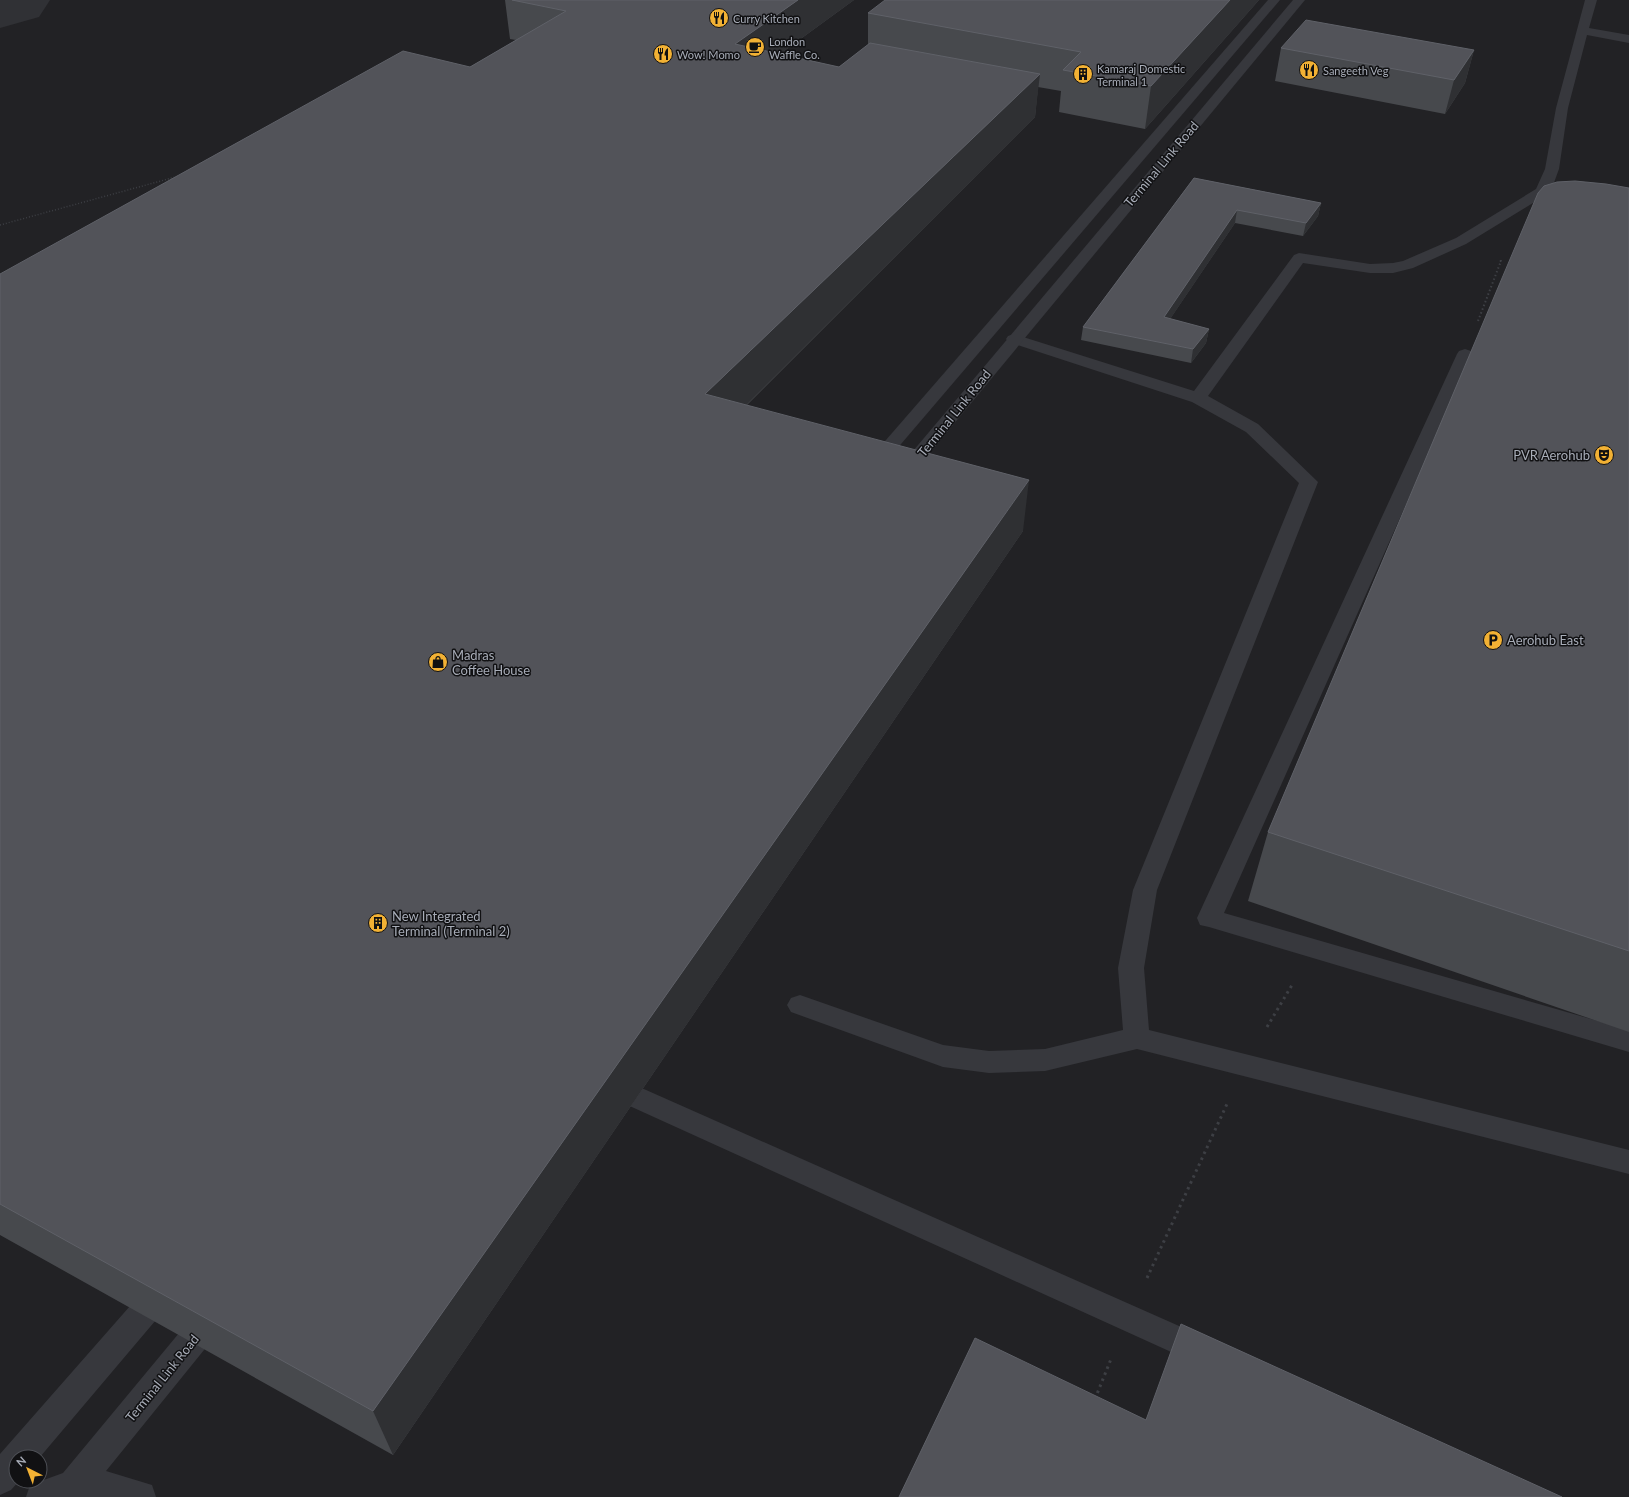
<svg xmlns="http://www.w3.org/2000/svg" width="1629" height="1497" font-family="Lato,sans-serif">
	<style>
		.built { fill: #222225; fill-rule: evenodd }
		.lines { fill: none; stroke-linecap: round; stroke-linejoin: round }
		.taxiway { fill: #303135; fill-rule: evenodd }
		.path-far2 { stroke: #3d3f44; stroke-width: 1.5; stroke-dasharray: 1 2; stroke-linecap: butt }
		.path-far1 { stroke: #3d3f44; stroke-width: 2; stroke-dasharray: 1.5 2.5; stroke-linecap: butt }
		.path { stroke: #3d3f44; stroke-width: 3; stroke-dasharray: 2.5 4; stroke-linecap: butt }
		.service { fill: #37383d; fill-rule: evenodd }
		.tertiary { fill: #37383d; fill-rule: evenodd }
		.wall { fill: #47494d }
		.shaded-wall { fill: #2f3033 }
		.building { fill: #525359; stroke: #5f6168 }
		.labels { text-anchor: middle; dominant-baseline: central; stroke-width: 3; stroke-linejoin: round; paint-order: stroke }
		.far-poi-label { font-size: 11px; fill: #a8adb8; stroke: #111113; text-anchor: start }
		.street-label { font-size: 13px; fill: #a8adb8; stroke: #111113 }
		.poi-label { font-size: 13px; fill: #a8adb8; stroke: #111113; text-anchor: start }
	</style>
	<rect width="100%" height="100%" fill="#161618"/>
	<path class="built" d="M0 0H1629V1497H0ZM16 1457H40V1481H16Z"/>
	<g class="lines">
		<path class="taxiway" d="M0 0H50L39 17 0 28Z"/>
		<path class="path-far2" d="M0 225 179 176"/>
		<path class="path-far1" d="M1478 321 1501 261H1499"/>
		<g class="path">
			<path d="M1267 1027 1292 985"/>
			<path d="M1147 1278 1227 1104"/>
			<path d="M1095 1399 1111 1359"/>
		</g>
		<g class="service">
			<path d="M1585 0H1597L1589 28 1629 35V43L1587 35 1568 108 1559 169 1552 188 1546 195 1466 244 1413 268 1393 273H1370L1303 263 1208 396 1258 424 1318 482 1157 890 1144 968 1149 1030 1629 1150V1174L1137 1049 1045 1071 989 1073 943 1067 791 1012 787 1005 791 998 800 995 943 1045 989 1051 1045 1049 1123 1030 1118 968 1133 890 1299 483 1246 432 1192 402 1008 342 1006 339 1008 336 1014 334 1020 336 1194 391 1294 255 1299 253 1370 264 1393 263 1403 261 1456 238 1536 189 1545 169 1556 108Z"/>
			<path d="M1465 349 1471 351 1473 354 1224 913 1629 1030V1052L1209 927 1200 925 1197 918 1457 354 1459 351Z"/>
		</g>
		<g class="tertiary">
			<path d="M1268 0H1280L878 471 872 472 866 471 863 467 866 463Z"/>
			<path d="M1293 0H1305L909 478 903 479 897 478 894 474 897 470Z"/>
			<path d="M610 1074 1213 1341 1217 1351 1213 1361 1202 1366 1191 1361 601 1093 597 1085 601 1077Z"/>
			<path d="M162 1277 172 1281 177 1291 172 1301 40 1457H16V1481H19L11 1490 0 1495V1454L152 1281Z"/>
			<path d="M210 1305 221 1309 225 1319 221 1329 106 1471 152 1485 156 1497H26L30 1485 63 1473 199 1309Z"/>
		</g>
	</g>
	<g class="wall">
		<path d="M505 0H854L780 54 839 67 868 45V13L1259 0 1145 129 1059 112 1061 91 1038 87 1035 117 747 405 1023 531 393 1455 0 1235V274L470 67 516 40 510 39Z"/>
		<path d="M1281 48 1474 50 1465 83 1445 114 1275 81Z"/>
		<path d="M1194 178 1321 203 1318 216 1303 236 1235 223 1170 319 1209 329 1206 343 1191 363 1081 340 1083 327Z"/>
		<path d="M1629 188V1032L1248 901 1268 832Z"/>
	</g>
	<g class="shaded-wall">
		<path d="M798 0H854L736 86 735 44Z"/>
		<path d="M1230 0H1259L1145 129 1151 86Z"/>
		<path d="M1474 50 1465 83 1445 114 1454 80Z"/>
		<path d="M1040 74 1035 117 708 443 705 394Z"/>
		<path d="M1321 203 1318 216 1303 236 1306 223Z"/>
		<path d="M1237 210 1235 223 1162 331 1164 317Z"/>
		<path d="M1209 329 1206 343 1191 363 1193 349Z"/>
		<path d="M1029 480 1023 531 393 1455 373 1411Z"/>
	</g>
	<g class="building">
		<path d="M512 0H798L735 44 839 67 870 43 1040 74 705 394 1029 480 373 1411 0 1204V274L403 51 470 67 566 11Z"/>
		<path d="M885 0H1230L1151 86 1063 70 1081 52 868 13Z"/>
		<path d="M1306 20 1474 50 1454 80 1281 48Z"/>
		<path d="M1194 178 1321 203 1306 223 1237 210 1164 317 1209 329 1193 349 1083 327Z"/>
		<path d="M1575 181 1606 184 1629 188V951L1268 832 1538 193 1544 186 1557 182Z"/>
		<path d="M1181 1324 1562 1497H899L975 1338 1146 1420Z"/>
	</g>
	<defs>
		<symbol id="restaurant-disc" viewBox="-11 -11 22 22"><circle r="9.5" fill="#f2b134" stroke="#111113"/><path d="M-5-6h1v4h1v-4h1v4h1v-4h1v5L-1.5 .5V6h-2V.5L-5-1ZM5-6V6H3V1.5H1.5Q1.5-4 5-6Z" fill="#111"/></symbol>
		<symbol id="cafe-disc" viewBox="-11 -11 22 22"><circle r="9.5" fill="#f2b134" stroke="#111113"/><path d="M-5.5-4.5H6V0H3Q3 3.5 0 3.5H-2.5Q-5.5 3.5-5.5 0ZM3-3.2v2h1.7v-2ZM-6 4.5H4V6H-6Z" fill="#111"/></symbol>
		<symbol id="building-disc" viewBox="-11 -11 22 22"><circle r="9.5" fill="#f2b134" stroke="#111113"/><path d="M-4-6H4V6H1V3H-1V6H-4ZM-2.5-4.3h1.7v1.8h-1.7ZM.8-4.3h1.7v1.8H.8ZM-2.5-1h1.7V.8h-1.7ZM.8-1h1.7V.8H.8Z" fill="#111"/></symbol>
		<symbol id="theatre-disc" viewBox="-11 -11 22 22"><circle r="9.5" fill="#f2b134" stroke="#111113"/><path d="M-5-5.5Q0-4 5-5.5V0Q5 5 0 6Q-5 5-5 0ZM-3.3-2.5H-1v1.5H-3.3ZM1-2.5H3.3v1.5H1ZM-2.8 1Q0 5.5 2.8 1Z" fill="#111"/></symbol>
		<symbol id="parking-disc" viewBox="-11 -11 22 22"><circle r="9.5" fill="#f2b134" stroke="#111113"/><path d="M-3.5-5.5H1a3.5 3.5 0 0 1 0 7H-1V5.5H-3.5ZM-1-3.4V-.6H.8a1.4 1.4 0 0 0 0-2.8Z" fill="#111"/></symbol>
		<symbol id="shop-disc" viewBox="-11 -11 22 22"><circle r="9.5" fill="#f2b134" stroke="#111113"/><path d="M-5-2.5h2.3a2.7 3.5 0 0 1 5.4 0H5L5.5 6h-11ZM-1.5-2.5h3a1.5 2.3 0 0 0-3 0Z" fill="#111"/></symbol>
	</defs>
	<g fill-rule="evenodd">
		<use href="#restaurant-disc" x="708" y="7" width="22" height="22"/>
		<use href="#cafe-disc" x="744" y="36" width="22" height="22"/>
		<use href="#restaurant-disc" x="652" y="43" width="22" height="22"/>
		<use href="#restaurant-disc" x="1298" y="59" width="22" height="22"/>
		<use href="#building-disc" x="1072" y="63" width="22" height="22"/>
		<use href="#theatre-disc" x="1593" y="444" width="22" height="22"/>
		<use href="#parking-disc" x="1482" y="629" width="22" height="22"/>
		<use href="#shop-disc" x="427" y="651" width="22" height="22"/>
		<use href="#building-disc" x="367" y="912" width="22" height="22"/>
	</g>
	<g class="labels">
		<g class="far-poi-label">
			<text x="733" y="18">Curry Kitchen</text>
			<text x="769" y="41">London<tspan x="769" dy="13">Waffle Co.</tspan></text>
			<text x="677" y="54">Wow! Momo</text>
			<text x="1097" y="68">Kamaraj Domestic<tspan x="1097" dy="13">Terminal 1</tspan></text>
			<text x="1323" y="70">Sangeeth Veg</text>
		</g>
		<g class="street-label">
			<text transform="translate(1161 164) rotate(-50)">Terminal Link Road</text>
			<text transform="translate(954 413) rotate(-51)">Terminal Link Road</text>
			<text transform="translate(162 1378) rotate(-51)">Terminal Link Road</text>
		</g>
		<g class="poi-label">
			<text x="1590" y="455" text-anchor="end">PVR Aerohub</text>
			<text x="1507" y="640">Aerohub East</text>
			<text x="452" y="655">Madras<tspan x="452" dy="15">Coffee House</tspan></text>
			<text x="392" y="916">New Integrated<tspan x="392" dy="15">Terminal (Terminal 2)</tspan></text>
		</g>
	</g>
	<g transform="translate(28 1469) rotate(318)"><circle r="19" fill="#111113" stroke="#4d4f55"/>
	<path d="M0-3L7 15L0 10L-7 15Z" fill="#f2b134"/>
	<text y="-6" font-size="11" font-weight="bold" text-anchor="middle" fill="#a8adb8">N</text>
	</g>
</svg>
